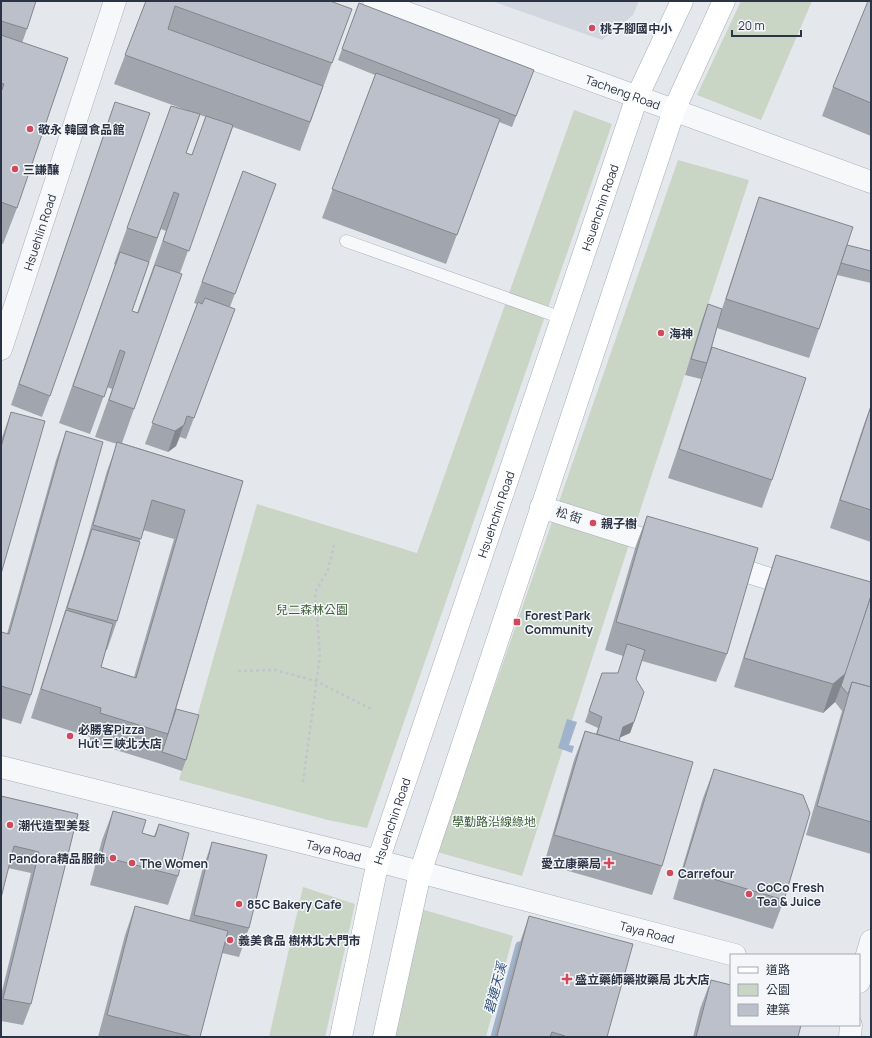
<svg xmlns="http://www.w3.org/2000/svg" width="872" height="1038" font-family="Manrope,'Noto Sans TC',sans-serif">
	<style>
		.built { fill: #d2d6de }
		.green { fill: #c9d6c5 }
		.water { fill: #9fb4cc }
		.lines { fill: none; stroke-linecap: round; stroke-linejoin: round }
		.stream { stroke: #9fb4cc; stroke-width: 7 }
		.lane-casing { stroke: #a9aeb7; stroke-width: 13 }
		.street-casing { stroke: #a9aeb7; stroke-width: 23 }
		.secondary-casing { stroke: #a9aeb7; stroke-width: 23 }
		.path { stroke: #c2c5cb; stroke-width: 2.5; stroke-dasharray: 3 3; stroke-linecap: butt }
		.lane { stroke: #f7f8fa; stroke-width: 12 }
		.street { stroke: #f7f8fa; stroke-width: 22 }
		.secondary { stroke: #fff; stroke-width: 22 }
		.wall { fill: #a1a5ae; fill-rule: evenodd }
		.shaded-wall { fill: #83868d }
		.building { fill: #bbc0ca; stroke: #83868d }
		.poi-dot { fill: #d1495b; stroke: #f4f6f9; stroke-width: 1.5 }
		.labels { text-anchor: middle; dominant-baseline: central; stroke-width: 3; stroke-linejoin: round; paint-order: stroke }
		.poi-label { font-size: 12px; font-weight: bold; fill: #2b3445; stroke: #f4f6f9; text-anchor: start }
		.street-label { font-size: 12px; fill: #2b3445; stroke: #f4f6f9 }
		.park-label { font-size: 12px; fill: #3f6138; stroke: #f4f6f9 }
		.water-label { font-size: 13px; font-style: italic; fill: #34527a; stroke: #f4f6f9 }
	</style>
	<rect width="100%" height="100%" fill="#e4e7ec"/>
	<path class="built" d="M492 1H639L633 15 602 40Z"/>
	<g class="green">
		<path d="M741 1H812L761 120 697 95Z"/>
		<path d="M574 110 612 124 367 828 328 820 179 780 257 504 417 553Z"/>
		<path d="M678 160 749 180 632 535 522 876 437 852Z"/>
		<path d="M303 887 355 904 325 1037H269Z"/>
		<path d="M421 909 513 936 486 1037H394Z"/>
	</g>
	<path class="water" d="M567 719 577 722 569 745 574 746 572 753 558 748Z"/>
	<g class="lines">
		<path class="stream" d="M494 1037 519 945"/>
		<defs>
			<path id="lane" d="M346 241 562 318"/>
			<g id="street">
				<path id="s1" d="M374 1 871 182"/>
				<path id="s2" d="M1 349 115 1"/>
				<path d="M541 507 668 547"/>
				<path d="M722 564 796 587"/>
				<path id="s3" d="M1 767 378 861 735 955"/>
				<path d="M859 982 871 941"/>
				<path d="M850 1037 851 1025"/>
			</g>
			<g id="secondary">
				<path id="s4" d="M341 1037 378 861 637 97 682 1"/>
				<path d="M384 1037 420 873 674 110 724 1"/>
			</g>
		</defs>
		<use href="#lane" class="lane-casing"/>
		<use href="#street" class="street-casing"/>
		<use href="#secondary" class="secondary-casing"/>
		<g class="path">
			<path d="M238 671 275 670 316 681 371 709"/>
			<path d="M303 782 320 655 315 592 328 570 334 545"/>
		</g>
		<use href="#lane" class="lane"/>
		<use href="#street" class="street"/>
		<use href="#secondary" class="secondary"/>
	</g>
	<g class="wall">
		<path d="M1 1 27 29 22 43 17 208 3 244 1 243Z"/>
		<path d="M146 1H330L341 38 300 151 233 127 180 273 134 409 122 443 243 481 175 713 186 760 182 771 158 763 90 742V737L31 718 83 554 107 471 117 444 95 437 112 389 107 387 90 434 59 423 115 265 114 264 171 106 189 111 114 84ZM200 115 206 117 192 155 186 153ZM161 229 166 231 137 313 132 311ZM143 530 174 539 134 677 101 667 106 650H107L117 621Z"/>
		<path d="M871 1V136L822 116 833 87Z"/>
		<path d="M359 3 530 81 512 127 499 122 446 264 322 218 375 75 338 60Z"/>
		<path d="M115 102 50 396 42 417 11 405Z"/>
		<path d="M243 171 276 184 230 307 235 309 186 439 180 437 176 446 168 452 145 444 197 304 194 303Z"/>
		<path d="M759 197 847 245 871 251V283L837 275 819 329 809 358 717 328 707 363 712 347 772 480 762 508 668 478 702 377 701 379 685 375 702 320 708 304 722 309 749 226Z"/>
		<path d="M871 405V542L830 528 863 427Z"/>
		<path d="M11 412 1 574V440Z"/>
		<path d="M66 431 31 695 21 724 1 718V632L7 634 56 460Z"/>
		<path d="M647 516 727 654 716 682 642 661 636 679 634 722 630 733 620 737 619 741 662 866 652 895 544 864 574 760 585 731 596 734 598 728 585 722 602 673H618L623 656 605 650 636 545Z"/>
		<path d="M776 555 871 582V854L806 835 842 711 835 702 823 713 734 687 766 584Z"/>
		<path d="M714 769 784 900 773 929 673 899 703 798Z"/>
		<path d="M1 796 78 814 31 1004 23 1025 1 1021V995L31 873 8 868Z"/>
		<path d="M113 811 142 833 154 836 159 824 178 876 168 905 90 885 102 840Z"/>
		<path d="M212 842 249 928 239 957 222 953 200 1037H98L125 935 135 906 189 921 202 871Z"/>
		<path d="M529 916 607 1037H494L519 945Z"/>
		<path d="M711 980 798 1037H693L700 1009Z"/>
	</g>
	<g class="shaded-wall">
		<path d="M187 416 176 446 168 452 175 431Z"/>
		<path d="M846 673 835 702 823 713 833 684Z"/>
		<path d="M634 722 630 733 619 738 623 727Z"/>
	</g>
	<g class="building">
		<path d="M1 1H36L27 29 1 21Z"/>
		<path d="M146 1H330L352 9 332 63 175 6 168 29 323 86 310 122 125 55Z"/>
		<path d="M868 1H871V103L833 87Z"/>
		<path d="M359 3 534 70 516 116 342 49Z"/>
		<path d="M1 35 68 58 17 208 1 202V92L4 84 1 83Z"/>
		<path d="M376 73 500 119 457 235 332 189Z"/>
		<path d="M115 102 150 113 50 396 19 384Z"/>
		<path d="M171 106 200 114 186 153 192 155 206 116 233 125 189 251 163 241 179 194 174 192 157 238 127 228Z"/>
		<path d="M243 171 276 184 235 294 202 282Z"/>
		<path d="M759 197 853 227 819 329 726 299Z"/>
		<path d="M847 245 871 251V271L841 263Z"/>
		<path d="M120 252 149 262 132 311 138 313 155 265 182 274 134 409 109 400 125 352 120 350 104 397 73 386Z"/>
		<path d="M205 298 235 309 194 418 187 416 184 425 175 431 152 423 198 302 202 304Z"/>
		<path d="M708 304 722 309 707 363 691 359Z"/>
		<path d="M712 347 806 378 772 480 679 449Z"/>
		<path d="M871 406V510L840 500Z"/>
		<path d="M11 412 45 421 1 574V447Z"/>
		<path d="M66 431 103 442 31 695 1 686V632L9 634Z"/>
		<path d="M117 442 243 481 168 734 100 713 101 708 41 689 66 610 113 624 101 667 136 678 185 510 152 500 141 539 93 525Z"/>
		<path d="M647 516 758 548 727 654 616 622Z"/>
		<path d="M92 529 140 542 117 621 67 608Z"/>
		<path d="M776 555 871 582V596L846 673 833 684 744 658Z"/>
		<path d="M871 596V687L852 682 848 694 841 686Z"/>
		<path d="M627 644 645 650 636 679 644 692 634 722 623 727 619 741 597 734 602 717 589 711 602 673H618Z"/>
		<path d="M852 682 871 687V822L817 806Z"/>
		<path d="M176 709 199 715 186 760 162 752 168 734Z"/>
		<path d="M585 731 693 762 662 866 554 835Z"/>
		<path d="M714 769 803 795 810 813 784 900 683 870Z"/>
		<path d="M1 796 78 814 31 1004 3 999 39 852 14 846 1 898Z"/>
		<path d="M113 811 146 820 142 833 155 837 159 824 189 833 178 876 101 856Z"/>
		<path d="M212 842 267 855 249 928 194 915Z"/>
		<path d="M135 906 228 931 200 1037H193L107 1015Z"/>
		<path d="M529 916 633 944 607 1037H565V1036L552 1032 550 1037H500L497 1036Z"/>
		<path d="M711 980 731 985V1025H801L798 1037H696Z"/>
	</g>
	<g class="poi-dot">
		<circle cx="592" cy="28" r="4"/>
		<circle cx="30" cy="129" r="4"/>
		<circle cx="15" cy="169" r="4"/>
		<circle cx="661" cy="333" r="4"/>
		<circle cx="593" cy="523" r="4"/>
		<rect x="513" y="618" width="8" height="8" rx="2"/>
		<circle cx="70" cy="736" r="4"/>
		<circle cx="10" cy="825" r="4"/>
		<circle cx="113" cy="858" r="4"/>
		<circle cx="132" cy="863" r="4"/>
		<path d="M607 857h4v4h4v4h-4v4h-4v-4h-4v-4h4z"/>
		<circle cx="670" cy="873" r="4"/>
		<circle cx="749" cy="894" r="4"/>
		<circle cx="239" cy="904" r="4"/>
		<circle cx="230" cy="940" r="4"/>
		<path d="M565 973h4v4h4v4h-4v4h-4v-4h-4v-4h4z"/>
	</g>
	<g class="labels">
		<g class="poi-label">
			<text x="600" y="28">桃子腳國中小</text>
			<text x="38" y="129">敬永 韓國食品館</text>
			<text x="23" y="169">三謙釀</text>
			<text x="669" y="333">海神</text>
			<text x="601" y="523">親子樹</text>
			<text x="525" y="615">Forest Park<tspan x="525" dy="14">Community</tspan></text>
			<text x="78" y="729">必勝客Pizza<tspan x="78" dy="14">Hut 三峽北大店</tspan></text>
			<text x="18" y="825">潮代造型美髮</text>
			<text x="105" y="858" text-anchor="end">Pandora精品服飾</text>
			<text x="140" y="863">The Women</text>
			<text x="601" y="863" text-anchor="end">愛立康藥局</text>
			<text x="678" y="873">Carrefour</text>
			<text x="757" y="887">CoCo Fresh<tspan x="757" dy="14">Tea &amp; Juice</tspan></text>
			<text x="247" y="904">85C Bakery Cafe</text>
			<text x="238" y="940">義美食品 樹林北大門市</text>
			<text x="575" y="979">盛立藥師藥妝藥局 北大店</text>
		</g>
		<g class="street-label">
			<text stroke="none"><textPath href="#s1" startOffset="265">Tacheng Road</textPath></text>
			<text stroke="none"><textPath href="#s4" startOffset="870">Hsuehchin Road</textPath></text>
			<text stroke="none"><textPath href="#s2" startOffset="123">Hsuehlin Road</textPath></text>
			<text stroke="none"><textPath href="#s4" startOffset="546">Hsuehchin Road</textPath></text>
			<text transform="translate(569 515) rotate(17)">松 街</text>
			<text stroke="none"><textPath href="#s4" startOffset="222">Hsuehchin Road</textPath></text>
			<text stroke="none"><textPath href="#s3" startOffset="343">Taya Road</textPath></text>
			<text stroke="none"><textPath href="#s3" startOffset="667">Taya Road</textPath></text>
		</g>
		<g class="park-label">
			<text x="312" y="609">兒二森林公園</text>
			<text x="494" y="821">學勤路沿線綠地</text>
		</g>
		<g class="water-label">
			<text transform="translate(495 988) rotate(-75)">碧連天溪</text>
		</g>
	</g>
	<rect width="872" height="1038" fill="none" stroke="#2b3445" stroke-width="4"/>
	<rect x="730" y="954" width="130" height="72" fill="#f4f6f9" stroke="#a4a8b1"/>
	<rect x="738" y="967" width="20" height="6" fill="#ffffff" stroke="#a4a8b1"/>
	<text x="766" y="974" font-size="12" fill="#2b3445">道路</text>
	<rect x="738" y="984" width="20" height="12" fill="#c9d6c5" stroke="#a4a8b1"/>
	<text x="766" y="994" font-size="12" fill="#2b3445">公園</text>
	<rect x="738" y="1004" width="20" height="12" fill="#bbc0ca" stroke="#a4a8b1"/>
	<text x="766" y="1014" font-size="12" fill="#2b3445">建築</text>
	<path d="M732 30v6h69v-6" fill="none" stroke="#2b3445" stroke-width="2"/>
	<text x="738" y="30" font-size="12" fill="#2b3445" stroke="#f4f6f9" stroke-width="3" paint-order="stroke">20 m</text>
</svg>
